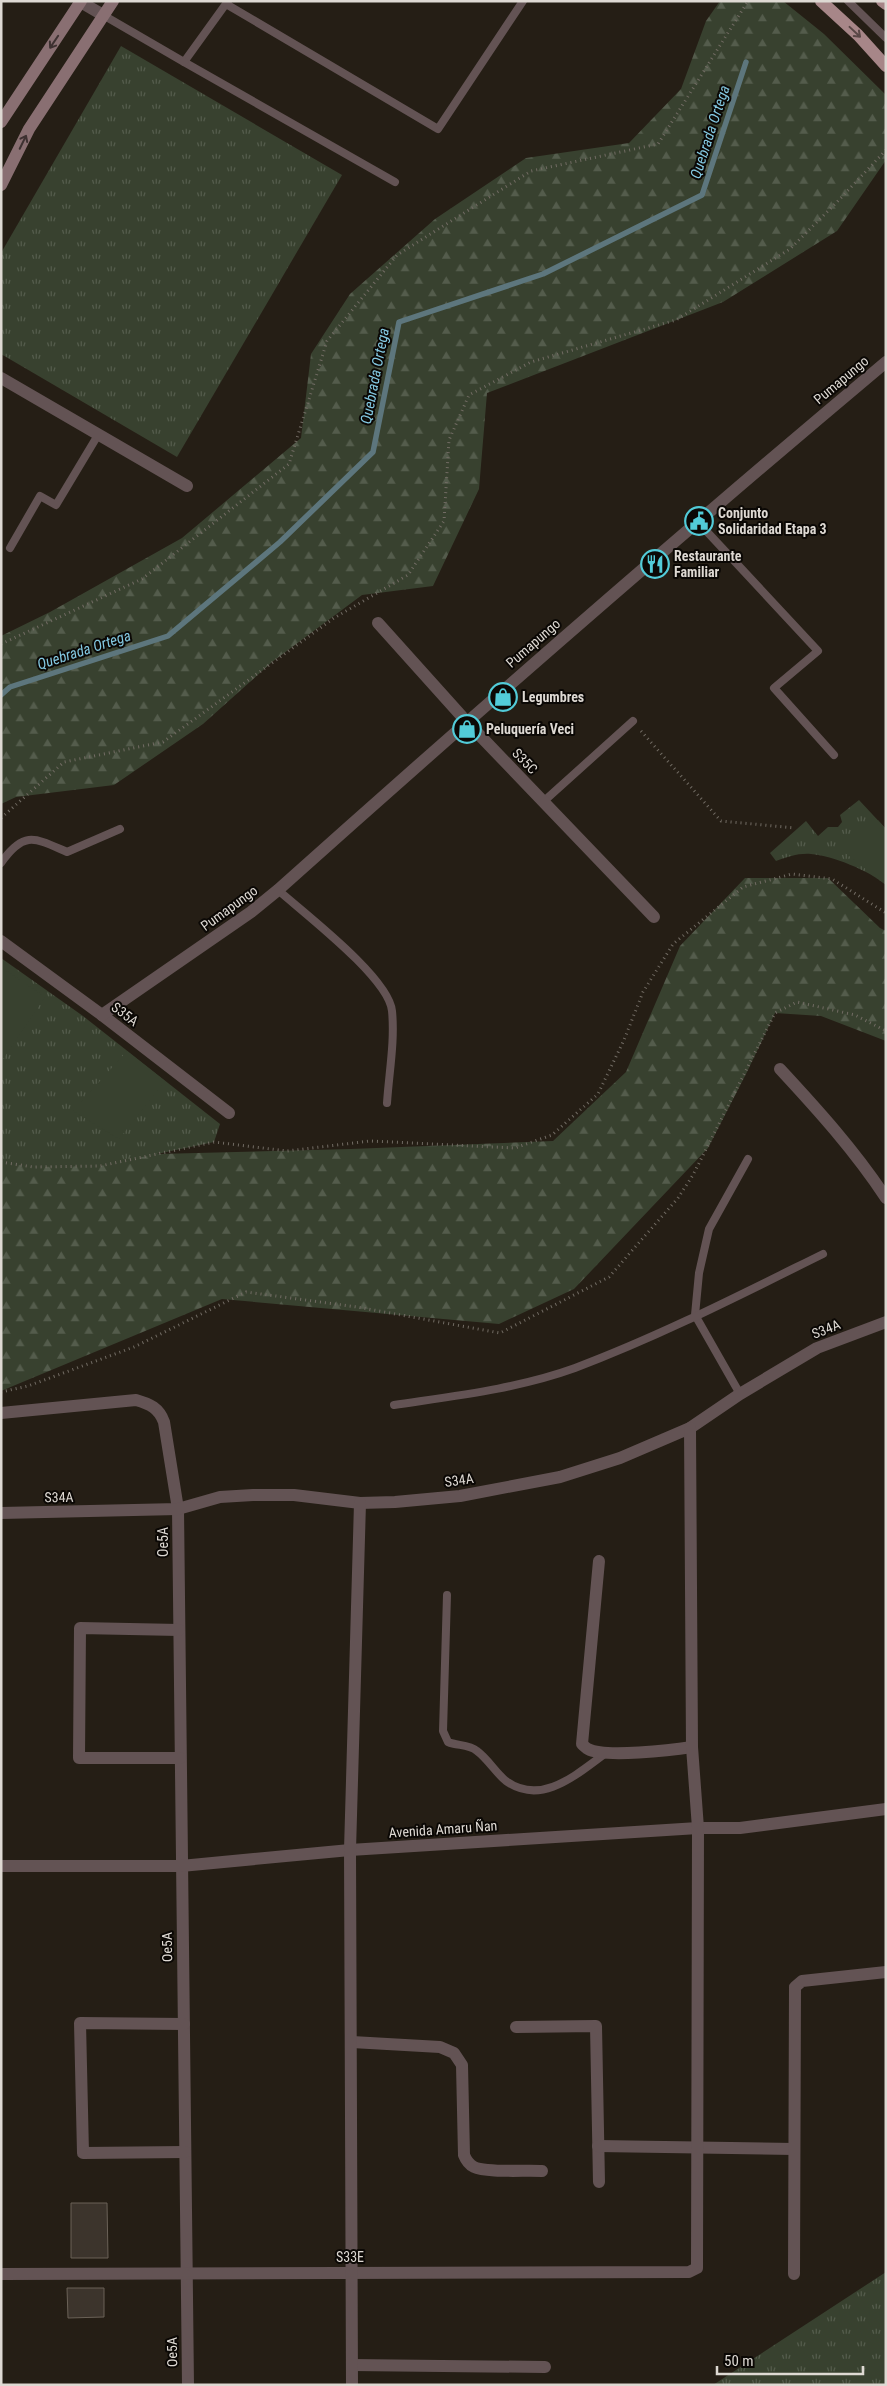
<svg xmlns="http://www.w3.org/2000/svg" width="887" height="2386" font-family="'Roboto Condensed',sans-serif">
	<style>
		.forest { fill: url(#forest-firs) }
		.park { fill: url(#park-tufts) }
		.pitch { fill: #38412f }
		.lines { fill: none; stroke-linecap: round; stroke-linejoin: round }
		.stream { stroke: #5d767d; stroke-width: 5.5 }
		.building { fill: #3c342c; stroke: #6a6157 }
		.path { stroke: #726c64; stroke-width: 3; stroke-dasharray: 1 4; stroke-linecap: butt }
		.service { stroke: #635354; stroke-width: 8 }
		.minor { stroke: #635354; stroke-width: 12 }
		.secondary { stroke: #896f72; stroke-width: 12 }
		.primary { stroke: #a78688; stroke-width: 12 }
		.oneway { stroke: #594746 }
		.oneway2 { stroke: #3d3131 }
		.labels { text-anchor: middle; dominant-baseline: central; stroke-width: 4; stroke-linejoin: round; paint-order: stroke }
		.street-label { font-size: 14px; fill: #ded9d3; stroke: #0b0805 }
		.poi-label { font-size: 14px; font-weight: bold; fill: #ded9d3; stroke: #0b0805; text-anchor: start }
		.water-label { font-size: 15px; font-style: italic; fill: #84c9e2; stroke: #0b0805 }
	</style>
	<defs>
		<pattern id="forest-firs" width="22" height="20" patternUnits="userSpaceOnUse" patternTransform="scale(1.25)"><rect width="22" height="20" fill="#38412f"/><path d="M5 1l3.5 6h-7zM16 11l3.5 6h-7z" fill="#545c4c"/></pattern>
		<pattern id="park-tufts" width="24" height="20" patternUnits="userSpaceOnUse" patternTransform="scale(1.25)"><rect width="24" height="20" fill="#38412f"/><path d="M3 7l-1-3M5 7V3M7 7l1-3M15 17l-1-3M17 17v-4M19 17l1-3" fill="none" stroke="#545c4c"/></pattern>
	</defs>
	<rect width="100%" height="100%" fill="#251e15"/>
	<g class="forest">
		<path d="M720 1H783L824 34 886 95V160L837 231 723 302 487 393 479 489 433 586 362 595 272 662 203 724 114 785 16 797 1 804V636L50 612 182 538 301 438 311 354 350 294 435 219 526 158 629 143 681 89 706 21Z"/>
		<path d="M745 878H828L880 928 886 931V1041L821 1016 775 1013 747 1072 708 1148 574 1289 499 1324 222 1299 1 1391V1158L351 1149 553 1141 626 1072 680 946Z"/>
	</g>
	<g class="park">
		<path d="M121 46 342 175 177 457 1 354V253Z"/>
		<path d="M859 800 886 829V885C868 870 833 856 811 854 798 853 788 857 776 861L770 853 806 821 818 836 828 827H838L842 822 840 815Z"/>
		<path d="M1 958 83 1016 220 1124 214 1142 100 1166 33 1167 1 1162Z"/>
		<path d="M886 2272V2385H713Z"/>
	</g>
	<g class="pitch">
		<path d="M878 820 886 829V885L844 852Z"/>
		<path d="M1 967 45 997 1 1062Z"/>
		<path d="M127 1051 165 1081 119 1139 73 1111Z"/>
	</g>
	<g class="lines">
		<path class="stream" d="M1 695 10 687 168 636 280 542 373 452 399 322 543 274 702 195 746 62"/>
	</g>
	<g class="building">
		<path d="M71 2203H107L108 2258H71Z"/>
		<path d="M67 2288H104V2317L68 2318Z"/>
	</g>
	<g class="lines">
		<g class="path">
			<path d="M1 644 142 579 289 464 327 341 397 255 531 171 658 144 748 1"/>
			<path d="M641 731 721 821 795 828"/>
			<path d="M1 818 64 762 163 742 334 618 408 575 444 521 449 440 469 395 531 362 676 320 790 249 837 202 886 150"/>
			<path d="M1 1162 33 1167 100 1166 214 1142 287 1151 370 1141 515 1148 552 1135 598 1094 624 1040 643 992 673 944 743 887 792 874 832 879 886 913"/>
			<path d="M1 1392 28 1386 134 1347 246 1292 357 1307 500 1333 609 1277 678 1198 693 1175 775 1013 797 1002 855 1015 886 1031"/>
		</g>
		<g class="service">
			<path d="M228 1 184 62 395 182"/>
			<path d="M848 1 886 38"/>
			<path d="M226 4 438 129 523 1"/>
			<path d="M103 15 184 62"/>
			<path d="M697 521 818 651 774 688 834 755"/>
			<path d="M10 548 40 496 56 505 98 435"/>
			<path d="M543 802 633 721"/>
			<path d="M1 863C24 830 35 838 67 852L120 829"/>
			<path d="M278 890C305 914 389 978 392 1011 395 1041 389 1073 387 1103"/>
			<path d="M740 1394 695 1315 699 1273 709 1229 748 1159"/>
			<path d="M394 1405C454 1396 517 1389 575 1368 660 1336 742 1294 823 1254"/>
			<path d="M447 1595 443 1731 448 1742C457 1746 469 1744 477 1751 488 1759 495 1772 506 1781 542 1807 578 1773 606 1753"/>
		</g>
		<g class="minor">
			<path d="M79 1 103 15"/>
			<path d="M1 378 187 486"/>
			<path d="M378 623 466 721 654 917"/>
			<path d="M1 941 102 1015 229 1113"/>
			<path d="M102 1015 251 912 278 890C478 711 680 535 886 362"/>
			<path d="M780 1069C818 1110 855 1151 886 1198"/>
			<path d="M1 1413 136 1400C150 1404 159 1408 164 1422L178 1509 188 2385"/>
			<path d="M1 1513 178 1509 220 1497 253 1495H294L360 1503 395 1502 460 1496 560 1477 620 1458 690 1428 740 1394 817 1348 886 1322"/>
			<path d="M599 1561 582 1744C584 1746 586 1748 588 1749 604 1758 673 1750 692 1747"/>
			<path d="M179 1630 80 1628 79 1758H180"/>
			<path d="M1 1866H181L350 1850 698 1828H740L886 1809"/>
			<path d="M184 2024 80 2023 83 2153 185 2152"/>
			<path d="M516 2027 596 2026 599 2182"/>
			<path d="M352 2042 440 2047 454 2053 462 2065 464 2155C466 2160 468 2164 474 2167 486 2173 526 2170 542 2171"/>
			<path d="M598 2146 794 2149"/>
			<path d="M1 2274 689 2272 697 2268 698 1828 692 1747 690 1428"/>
			<path d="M794 2274 795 1987 802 1981 886 1972"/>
			<path d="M352 2365 545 2367"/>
			<path d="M352 2385 350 1850 360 1503"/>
		</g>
		<g class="secondary">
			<path d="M1 122 81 1"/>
			<path d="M1 185 29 129 113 1"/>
		</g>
		<g class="primary">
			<path d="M821 1 858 35 886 66"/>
			<path d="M882 1 886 4"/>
		</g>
	</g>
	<defs><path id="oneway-shaft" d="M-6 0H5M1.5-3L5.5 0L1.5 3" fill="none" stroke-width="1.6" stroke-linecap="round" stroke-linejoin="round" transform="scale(1.25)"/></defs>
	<use class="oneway" href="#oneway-shaft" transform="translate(855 32) rotate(43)"/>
	<g class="oneway2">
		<use href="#oneway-shaft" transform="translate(54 42) rotate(124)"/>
		<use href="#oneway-shaft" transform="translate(23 142) rotate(-64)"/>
	</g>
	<defs>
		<symbol id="civic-ring" viewBox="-11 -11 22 22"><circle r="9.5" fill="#0b0805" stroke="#52cbd8" stroke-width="1.5"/><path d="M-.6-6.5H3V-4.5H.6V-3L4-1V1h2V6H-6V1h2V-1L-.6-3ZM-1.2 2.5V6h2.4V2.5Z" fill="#52cbd8"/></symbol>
		<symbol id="restaurant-ring" viewBox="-11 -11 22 22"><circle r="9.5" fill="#0b0805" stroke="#52cbd8" stroke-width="1.5"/><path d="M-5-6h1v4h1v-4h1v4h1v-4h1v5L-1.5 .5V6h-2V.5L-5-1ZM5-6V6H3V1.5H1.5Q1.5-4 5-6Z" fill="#52cbd8"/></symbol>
		<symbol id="shop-ring" viewBox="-11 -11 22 22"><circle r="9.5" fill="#0b0805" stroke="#52cbd8" stroke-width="1.5"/><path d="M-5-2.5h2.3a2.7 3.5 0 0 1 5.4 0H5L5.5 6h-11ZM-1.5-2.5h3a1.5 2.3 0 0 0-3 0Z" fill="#52cbd8"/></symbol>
	</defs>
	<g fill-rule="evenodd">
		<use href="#civic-ring" x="683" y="505" width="32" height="32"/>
		<use href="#restaurant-ring" x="639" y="548" width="32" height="32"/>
		<use href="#shop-ring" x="487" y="681" width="32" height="32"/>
		<use href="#shop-ring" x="451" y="713" width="32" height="32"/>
	</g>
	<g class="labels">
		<g class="street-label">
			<text transform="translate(841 380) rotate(-40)">Pumapungo</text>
			<text transform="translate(533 643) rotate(-41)">Pumapungo</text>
			<text transform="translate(525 761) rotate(46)">S35C</text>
			<text transform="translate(229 908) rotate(-36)">Pumapungo</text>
			<text transform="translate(125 1014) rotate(37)">S35A</text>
			<text transform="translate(826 1329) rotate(-22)">S34A</text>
			<text transform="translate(459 1480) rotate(-8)">S34A</text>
			<text transform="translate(59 1497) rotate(-1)">S34A</text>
			<text transform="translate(163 1542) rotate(-90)">Oe5A</text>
			<text transform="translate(443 1829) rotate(-4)">Avenida Amaru Ñan</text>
			<text transform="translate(167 1947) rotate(-91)">Oe5A</text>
			<text x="350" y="2257">S33E</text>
			<text transform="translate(172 2352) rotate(-91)">Oe5A</text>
		</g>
		<g class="poi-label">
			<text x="718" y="513">Conjunto<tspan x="718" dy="16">Solidaridad Etapa 3</tspan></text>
			<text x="674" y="556">Restaurante<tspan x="674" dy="16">Familiar</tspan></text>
			<text x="522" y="697">Legumbres</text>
			<text x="486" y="729">Peluquería Veci</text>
		</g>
		<g class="water-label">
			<text transform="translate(710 132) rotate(-72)">Quebrada Ortega</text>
			<text transform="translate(375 376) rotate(-79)">Quebrada Ortega</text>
			<text transform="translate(84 650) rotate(-18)">Quebrada Ortega</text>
		</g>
	</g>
	<rect width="887" height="2386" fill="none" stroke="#ded9d3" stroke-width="5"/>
	<path d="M717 2366v8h146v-8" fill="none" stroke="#ded9d3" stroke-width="2.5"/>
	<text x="724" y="2366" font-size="15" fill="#ded9d3" stroke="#0b0805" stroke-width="4" paint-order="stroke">50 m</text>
</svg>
